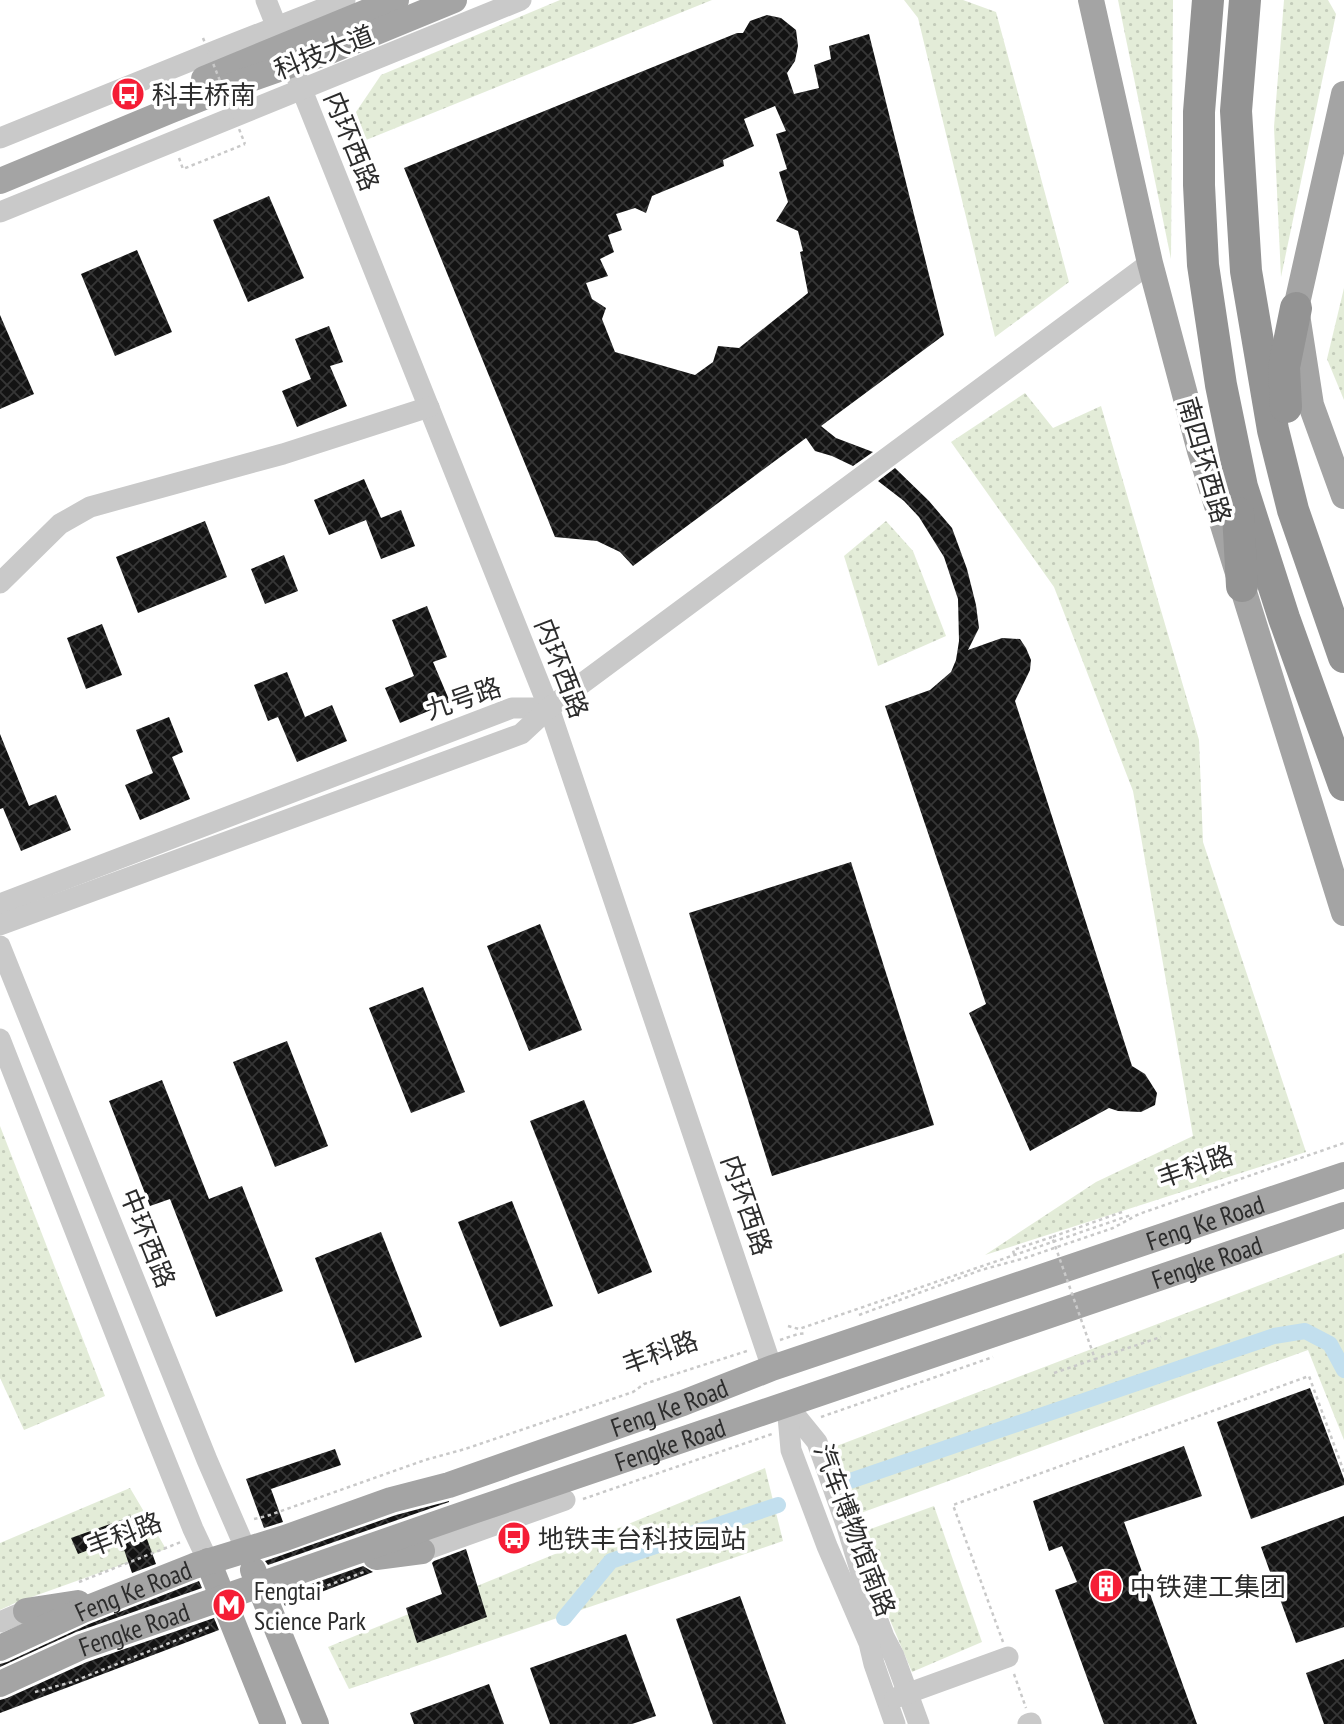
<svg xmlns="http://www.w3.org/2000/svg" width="1344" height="1724" font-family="'PT Sans Narrow','Noto Sans SC',sans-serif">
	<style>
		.park { fill: url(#park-dots) }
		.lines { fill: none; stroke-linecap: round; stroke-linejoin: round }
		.canal { stroke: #c2dfee; stroke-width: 16 }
		.building { fill: url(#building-cross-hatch); fill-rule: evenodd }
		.path { stroke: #c9c9c9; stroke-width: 2.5; stroke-dasharray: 3.5 3.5; stroke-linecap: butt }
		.minor { stroke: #c9c9c9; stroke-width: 21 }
		.major { stroke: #a4a4a4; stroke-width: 26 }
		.highway { stroke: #939393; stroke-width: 32 }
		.path-bridge { stroke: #c9c9c9; stroke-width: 2.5; stroke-dasharray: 3.5 3.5; stroke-linecap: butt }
		.labels { text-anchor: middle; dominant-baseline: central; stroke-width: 7; stroke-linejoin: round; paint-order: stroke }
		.street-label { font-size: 26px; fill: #2c2c2c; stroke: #fff }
		.poi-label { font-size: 26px; fill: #2c2c2c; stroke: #fff; text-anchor: start }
	</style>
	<defs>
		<pattern id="park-dots" width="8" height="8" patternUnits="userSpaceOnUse" patternTransform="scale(1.75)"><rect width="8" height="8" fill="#e3ecd8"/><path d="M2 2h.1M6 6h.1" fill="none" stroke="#c3cbba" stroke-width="1.8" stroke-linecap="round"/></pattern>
		<pattern id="building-cross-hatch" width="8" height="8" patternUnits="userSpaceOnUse" patternTransform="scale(1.75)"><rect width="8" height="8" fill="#131313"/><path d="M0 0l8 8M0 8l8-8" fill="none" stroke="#363636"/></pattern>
	</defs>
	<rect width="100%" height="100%" fill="#fff"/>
	<g class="park">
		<path d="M560 0H712L366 140 356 112 381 75Z"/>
		<path d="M904 0H963L996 12 1069 282 995 337 918 18Z"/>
		<path d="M1118 0H1173L1171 259Z"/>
		<path d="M1284 0H1328L1336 14 1281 277 1274 127Z"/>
		<path d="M1344 288V400L1327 359Z"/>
		<path d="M1025 393 1053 428 1101 406 1199 740 1203 842 1306 1152 985 1255 1096 1182 1193 1136 1133 791 1054 587 951 442Z"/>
		<path d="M886 521 913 551 946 636 878 666 844 556Z"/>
		<path d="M0 1126 105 1396 24 1430 0 1378Z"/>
		<path d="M1344 1253V1440L1308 1350 858 1514 834 1447Z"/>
		<path d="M765 1468 783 1541 349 1689 328 1647Z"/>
		<path d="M130 1488 166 1549 15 1603 0 1610V1543Z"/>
		<path d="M934 1506 982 1642 912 1672 854 1535Z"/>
	</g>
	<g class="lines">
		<g class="canal">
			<path d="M850 1481 1274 1336 1305 1331 1330 1344 1344 1370"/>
			<path d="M564 1618 611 1561 778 1505"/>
		</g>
	</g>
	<g class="building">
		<path d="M767 15 781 18 796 30 798 46 795 61 787 73 794 94 819 88 814 65 831 59 829 46 869 34 944 335 821 426 836 438 873 452 853 466 832 456 815 451 806 438 633 566 620 552 597 541 555 537 404 168 737 33H743L750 21ZM775 106 786 131 776 134 787 169 779 172 788 202 776 221 798 231 803 251 800 252 808 293 739 348 718 346 713 362 695 375 615 352 602 319 606 308 592 299 586 283 608 276 600 259 614 252 608 235 622 230 616 214 635 208 646 213 652 196 724 166 723 160 754 146 744 119Z"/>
		<path d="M269 196 304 278 248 302 213 220Z"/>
		<path d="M137 250 172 332 115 356 81 274Z"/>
		<path d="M0 315 34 394 0 409Z"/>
		<path d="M329 326 343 362 330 366 347 406 297 427 282 391 311 379 295 339Z"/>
		<path d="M895 468 929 501 952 528 967 569 976 605 979 628 968 650 1002 638 1020 639 1026 648 1031 660 1030 670 1015 701 1132 1066 1145 1074 1157 1093 1155 1105 1141 1112 1118 1111 1109 1108 1030 1151 969 1013 986 1004 885 706 930 690 951 672 956 660 959 641 958 599 944 557 919 517 904 501 878 481Z"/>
		<path d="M364 479 381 518 401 510 415 546 381 559 366 520 329 535 314 500Z"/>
		<path d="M205 521 227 577 138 613 116 557Z"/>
		<path d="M284 555 298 591 265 604 251 569Z"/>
		<path d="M427 606 447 657 433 662 450 702 400 723 385 688 414 676 392 620Z"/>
		<path d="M102 624 122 675 86 689 67 638Z"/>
		<path d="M287 672 305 717 332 705 347 741 297 762 278 717 268 721 254 685Z"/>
		<path d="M169 717 183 752 172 757 190 799 140 820 125 785 153 773 136 730Z"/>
		<path d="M0 734 29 806 56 795 71 830 21 851 3 808 0 809Z"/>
		<path d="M851 862 934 1125 772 1176 689 913Z"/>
		<path d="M540 924 582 1030 529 1051 487 946Z"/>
		<path d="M423 987 465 1092 411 1113 369 1008Z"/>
		<path d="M287 1041 328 1146 275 1167 233 1062Z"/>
		<path d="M162 1080 209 1199 242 1186 283 1291 216 1317 170 1199 150 1206 109 1101Z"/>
		<path d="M584 1100 652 1272 598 1294 530 1121Z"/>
		<path d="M512 1201 553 1306 500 1327 458 1222Z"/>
		<path d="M381 1232 422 1337 355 1363 315 1258Z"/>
		<path d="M1310 1388 1344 1479V1485L1251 1519 1217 1422Z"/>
		<path d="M1184 1446 1202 1496 1124 1522 1197 1724H1104L1055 1590 1077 1582 1062 1546 1049 1551 1033 1501Z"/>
		<path d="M335 1449 341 1465 271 1489 283 1522 264 1528 246 1479Z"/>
		<path d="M449 1501V1502L268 1565 265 1561 396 1515Z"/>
		<path d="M138 1514 156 1564 132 1573 120 1538 78 1554 71 1538Z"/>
		<path d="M1344 1516V1627L1296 1643 1261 1547Z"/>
		<path d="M466 1549 487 1617 417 1643 406 1608 442 1594 432 1563 434 1561Z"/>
		<path d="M363 1566 373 1572 285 1606 280 1595Z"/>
		<path d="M199 1581 202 1588 76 1632 0 1667V1664L7 1662 89 1624Z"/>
		<path d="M740 1596 786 1724H713L676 1619Z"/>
		<path d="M214 1618 219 1630 0 1713V1700L7 1698 87 1662Z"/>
		<path d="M626 1634 656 1716 632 1724H550L530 1668Z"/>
		<path d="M1344 1659V1724H1324L1306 1673Z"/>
		<path d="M489 1684 504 1724H414L410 1713Z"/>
	</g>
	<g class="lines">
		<g class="path">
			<path d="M179 158 183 169 245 144"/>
			<path d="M1014 1254 1013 1250 1052 1237"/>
			<path d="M859 1315 981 1270 1025 1258 1113 1228 1139 1214 1344 1143"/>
			<path d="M788 1326 799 1329 1131 1215"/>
			<path d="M780 1340 798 1334 807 1333"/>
			<path d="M1054 1373 1095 1359"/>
			<path d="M821 1417 993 1357"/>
			<path d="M583 1499 772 1434"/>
			<path d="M254 1519 267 1516 425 1460 465 1449 633 1392 644 1384 747 1351"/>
			<path d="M79 1582 181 1542"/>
			<path d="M288 1600 364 1572"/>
			<path d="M1003 1642 953 1505 1309 1376 1344 1472"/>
			<path d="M1014 1674 1026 1708"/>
			<path d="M35 1692 72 1682 212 1626"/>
		</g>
		<g class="minor">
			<path d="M266 0 549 708 772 1368"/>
			<path d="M0 138 220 49 345 0"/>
			<path d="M0 212 521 0"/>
			<path d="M0 583 60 524 90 507 283 454 429 407"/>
			<path d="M0 904 512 708H549"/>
			<path d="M0 925 521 734 549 708 1150 263"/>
			<path d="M0 946 207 1460 246 1550"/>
			<path d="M0 1039 150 1422 193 1529 208 1561"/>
			<path d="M787 1405 817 1442 847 1527 864 1583 884 1637 894 1656 919 1724"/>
			<path d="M787 1405 791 1450 827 1546 869 1643 874 1664 895 1724"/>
			<path d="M422 1551 565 1500"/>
			<path d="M0 1622 26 1611"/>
			<path d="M895 1698 1008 1657"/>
			<path d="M1028 1724 1031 1723"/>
		</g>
		<g class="major">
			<path d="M1091 0 1150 263 1200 451 1344 913"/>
			<path d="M204 79 396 0"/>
			<path d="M1344 94 1296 308 1311 405 1344 496"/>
			<path d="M0 181 169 111 239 83 330 51 454 0"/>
			<path d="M376 1557 422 1551"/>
			<path d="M208 1561 273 1724"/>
			<path d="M253 1570 316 1724"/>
			<path d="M26 1611 78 1603"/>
			<path id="s1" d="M0 1648 83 1610 194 1566 285 1538 391 1500 449 1485 683 1403 772 1368 1344 1175"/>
			<path id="s2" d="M0 1684 81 1647 470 1512 1344 1215"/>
		</g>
		<g class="highway">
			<path d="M1208 0 1199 112V185L1203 265 1221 385 1242 487 1284 618 1344 785"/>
			<path d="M1245 0 1236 111 1246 271 1273 430 1293 510 1344 657"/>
			<path d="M1286 407 1284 367 1296 308"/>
			<path d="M1238 513 1242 586"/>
		</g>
		<g class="path-bridge">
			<path d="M203 38 245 144"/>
			<path d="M1122 1212 1052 1237 1095 1359 1161 1337"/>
		</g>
	</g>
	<defs>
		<symbol id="bus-disc" viewBox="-11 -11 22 22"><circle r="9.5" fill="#f51d35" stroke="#fff"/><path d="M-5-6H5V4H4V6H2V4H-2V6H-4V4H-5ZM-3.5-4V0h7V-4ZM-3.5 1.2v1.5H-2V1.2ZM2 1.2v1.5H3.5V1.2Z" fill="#fff"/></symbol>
		<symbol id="building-disc" viewBox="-11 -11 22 22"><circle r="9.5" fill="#f51d35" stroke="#fff"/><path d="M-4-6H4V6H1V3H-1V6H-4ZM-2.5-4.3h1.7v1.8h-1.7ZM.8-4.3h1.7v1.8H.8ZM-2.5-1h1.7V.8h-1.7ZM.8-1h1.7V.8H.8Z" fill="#fff"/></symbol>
		<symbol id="metro-disc" viewBox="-11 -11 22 22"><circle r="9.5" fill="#f51d35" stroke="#fff"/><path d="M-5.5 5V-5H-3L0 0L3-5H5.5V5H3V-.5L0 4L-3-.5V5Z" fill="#fff"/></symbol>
	</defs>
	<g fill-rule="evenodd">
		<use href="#bus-disc" x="109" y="75" width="38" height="38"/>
		<use href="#bus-disc" x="495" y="1519" width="38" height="38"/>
		<use href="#building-disc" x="1087" y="1567" width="38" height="38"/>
		<use href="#metro-disc" x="210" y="1586" width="38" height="38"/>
	</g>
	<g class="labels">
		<g class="street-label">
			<text transform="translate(324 52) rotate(-21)">科技大道</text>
			<text transform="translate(352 141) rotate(68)">内环西路</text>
			<text transform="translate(1205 460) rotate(74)">南四环西路</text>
			<text transform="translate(562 668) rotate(69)">内环西路</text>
			<text transform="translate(463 698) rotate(-19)">九号路</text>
			<text transform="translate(1195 1166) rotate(-19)">丰科路</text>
			<text transform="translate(747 1205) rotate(71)">内环西路</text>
			<text stroke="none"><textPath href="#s1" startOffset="1279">Feng Ke Road</textPath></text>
			<text transform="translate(148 1238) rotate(68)">中环西路</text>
			<text stroke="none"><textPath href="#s2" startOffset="1279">Fengke Road</textPath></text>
			<text transform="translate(660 1352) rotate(-20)">丰科路</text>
			<text stroke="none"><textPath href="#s1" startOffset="712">Feng Ke Road</textPath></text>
			<text stroke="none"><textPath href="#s2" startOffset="712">Fengke Road</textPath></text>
			<text transform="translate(855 1530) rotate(69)">汽车博物馆南路</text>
			<text transform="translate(124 1534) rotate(-21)">丰科路</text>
			<text stroke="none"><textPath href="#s1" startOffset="145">Feng Ke Road</textPath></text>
			<text stroke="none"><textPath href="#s2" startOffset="145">Fengke Road</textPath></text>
		</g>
		<g class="poi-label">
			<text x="152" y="94">科丰桥南</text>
			<text x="538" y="1538">地铁丰台科技园站</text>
			<text x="1130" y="1586">中铁建工集团</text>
			<text x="254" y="1590">Fengtai<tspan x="254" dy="30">Science Park</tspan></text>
		</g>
	</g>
</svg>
